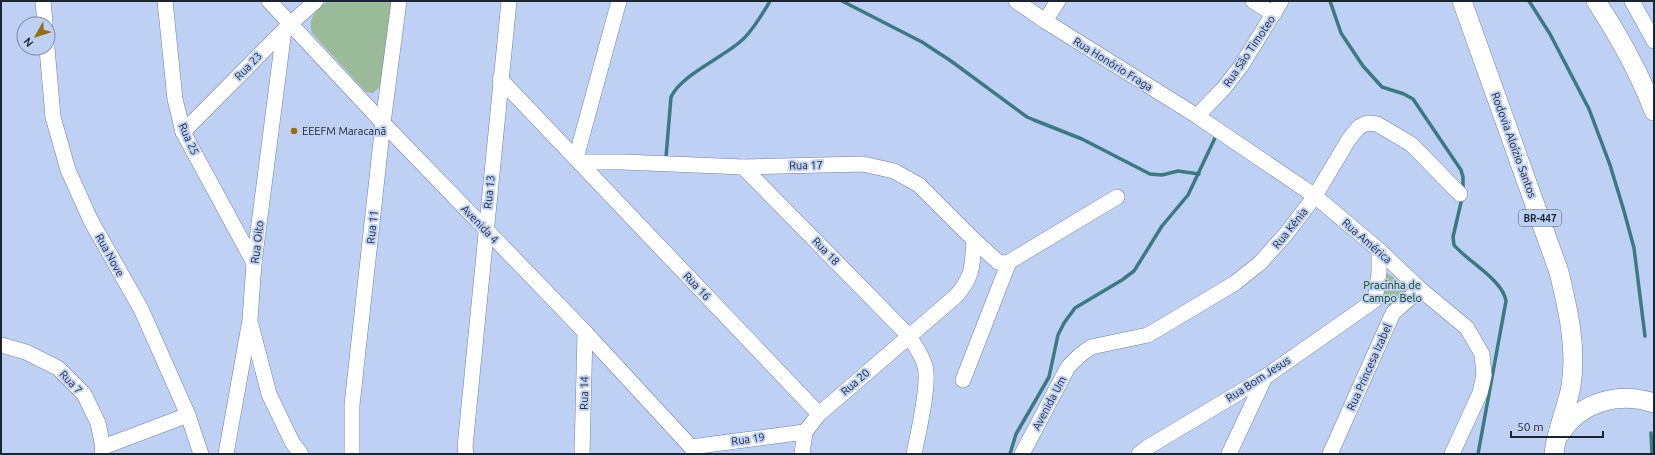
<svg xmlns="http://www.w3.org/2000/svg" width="1655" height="455" font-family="Ubuntu,sans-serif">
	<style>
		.green { fill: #9bba99 }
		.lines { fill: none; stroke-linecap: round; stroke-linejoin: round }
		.stream { stroke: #3c7982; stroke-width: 3.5 }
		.minor-casing { stroke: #7081a2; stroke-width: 16 }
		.major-casing { stroke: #7081a2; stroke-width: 20 }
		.minor { stroke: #fff; stroke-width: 15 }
		.major { stroke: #fff; stroke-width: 19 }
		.poi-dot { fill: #936e16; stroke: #bed0f4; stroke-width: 1.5 }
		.labels { text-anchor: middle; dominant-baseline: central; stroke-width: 4; stroke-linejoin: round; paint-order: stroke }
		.shield { fill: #bed0f4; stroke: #4d586c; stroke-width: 1 }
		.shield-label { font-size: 10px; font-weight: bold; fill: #1d2431 }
		.street-label { font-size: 11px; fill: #1d2431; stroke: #bed0f4 }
		.poi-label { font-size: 11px; fill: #1d2431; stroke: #bed0f4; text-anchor: start }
		.park-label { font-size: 11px; fill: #0e3c0f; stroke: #bed0f4 }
	</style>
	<rect width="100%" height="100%" fill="#bed0f4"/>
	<g class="green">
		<path d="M328 1H393L382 84 373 93 366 92 312 33C307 17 317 10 328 1Z"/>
		<path d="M1383 270 1401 283 1407 292 1393 307 1386 304 1380 297Z"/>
	</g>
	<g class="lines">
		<g class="stream">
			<path d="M842 1 922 42 951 61 1027 117 1034 120 1082 139 1150 174 1162 175 1178 171 1199 174"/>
			<path d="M1330 1 1341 33 1363 66 1382 87 1404 94 1413 99 1461 170 1463 177V192"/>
			<path d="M1529 1 1550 34 1589 109 1610 165 1624 211 1634 248 1645 336"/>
			<path d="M666 157 671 97C681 75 722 58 741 41 752 32 763 13 770 1"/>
			<path d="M1462 198 1453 237 1454 245C1467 261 1503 280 1506 301L1478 454"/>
			<path d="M1651 433 1652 454"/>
			<path d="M1010 454 1016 434 1049 377 1058 335 1064 323 1075 308 1122 280 1134 271 1162 226 1188 195 1215 138"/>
		</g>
		<defs>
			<g id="minor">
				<path d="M43 1 45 24"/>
				<path d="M165 1 175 99 183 132 254 263"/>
				<path d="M269 1 383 123 585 332 691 447"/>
				<path d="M1016 1 1045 21 1197 116 1315 196 1379 250 1420 289 1467 328 1482 354 1484 375 1480 393 1452 454"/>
				<path d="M1253 1 1274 14"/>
				<path d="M1632 1 1654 41"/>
				<path d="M1045 21 1058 1"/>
				<path d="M47 48 53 117 68 170 91 221 141 309 188 415 201 454"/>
				<path d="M500 79 819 414"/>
				<path d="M1197 116 1224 88 1241 66 1281 1"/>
				<path d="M183 132 290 24 316 1"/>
				<path d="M576 158 619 1"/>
				<path d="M579 162H623L743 167 863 164 894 171 919 185 974 240 998 262 1004 263 1009 262 1117 197"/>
				<path d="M743 167 909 336C915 346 922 355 925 366 930 384 918 434 914 454"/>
				<path d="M1375 300 1379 273V250"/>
				<path d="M251 325 269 394 292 442 301 454"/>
				<path d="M1 345 26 352 58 368 84 394 98 423 103 447 102 454"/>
				<path d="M963 380 1009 262"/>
				<path d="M103 447 188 415"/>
				<path d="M691 447 805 432"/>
				<path d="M226 454 250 320 254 263 284 30"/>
				<path d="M352 454V405L383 123 399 1"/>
				<path d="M466 454 465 447 509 1"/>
				<path d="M582 454 585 332"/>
				<path d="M802 454 805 432 819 414 956 296C974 275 972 266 974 240"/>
				<path d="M1022 454 1068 367 1080 355 1091 347 1148 335 1235 283 1260 263 1286 234 1315 196 1349 139 1359 127 1367 123 1377 124 1411 144 1460 194"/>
				<path d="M1139 454 1148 447 1265 377 1375 300"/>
				<path d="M1229 454 1265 377"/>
				<path d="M1330 454 1393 313 1420 289"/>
			</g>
			<g id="major">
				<path d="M1462 1 1559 272C1568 309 1577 348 1571 386 1567 409 1556 431 1554 454"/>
				<path d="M1596 1C1619 36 1639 72 1654 111"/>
				<path d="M1560 434C1580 402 1619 391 1654 403"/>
			</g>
		</defs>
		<use href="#minor" class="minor-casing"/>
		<use href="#major" class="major-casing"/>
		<use href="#minor" class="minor"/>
		<use href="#major" class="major"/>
	</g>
	<circle class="poi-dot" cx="294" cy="131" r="4"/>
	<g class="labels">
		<rect class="shield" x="1519" y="210" width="42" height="16" rx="3"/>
		<g class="shield-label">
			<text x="1540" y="218">BR-447</text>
		</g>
		<g class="street-label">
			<text transform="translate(1249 51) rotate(-56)">Rua São Timoteo</text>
			<text transform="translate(1113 64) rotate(32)">Rua Honório Fraga</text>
			<text transform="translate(248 66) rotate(-46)">Rua 23</text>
			<text transform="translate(189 139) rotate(66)">Rua 25</text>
			<text transform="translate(1514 145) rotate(70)">Rodovia Aloízio Santos</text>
			<text transform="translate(806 165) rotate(-1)">Rua 17</text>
			<text transform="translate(489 192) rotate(-84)">Rua 13</text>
			<text transform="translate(480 224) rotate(46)">Avenida 4</text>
			<text transform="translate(372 227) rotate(-84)">Rua 11</text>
			<text transform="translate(1290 228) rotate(-51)">Rua Kênia</text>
			<text transform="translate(1367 241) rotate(41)">Rua América</text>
			<text transform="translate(257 242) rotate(-83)">Rua Oito</text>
			<text transform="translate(826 251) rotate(46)">Rua 18</text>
			<text transform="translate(110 255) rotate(61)">Rua Nove</text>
			<text transform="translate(697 286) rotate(46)">Rua 16</text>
			<text transform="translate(1369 367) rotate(-66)">Rua Princesa Izabel</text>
			<text transform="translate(1258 379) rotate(-33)">Rua Bom Jesus</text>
			<text transform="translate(71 382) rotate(47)">Rua 7</text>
			<text transform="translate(855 382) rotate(-41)">Rua 20</text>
			<text transform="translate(584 393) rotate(-89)">Rua 14</text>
			<text transform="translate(1049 403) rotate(-62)">Avenida Um</text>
			<text transform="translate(748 439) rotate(-8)">Rua 19</text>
		</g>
		<g class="poi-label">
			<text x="302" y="131">EEEFM Maracanã</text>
		</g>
		<g class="park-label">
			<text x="1392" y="285">Pracinha de<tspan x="1392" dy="13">Campo Belo</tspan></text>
		</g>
	</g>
	<rect width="1655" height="455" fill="none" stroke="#1d2431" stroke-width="4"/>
	<g transform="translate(36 36) rotate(231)"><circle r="19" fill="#bed0f4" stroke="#7e8ba6"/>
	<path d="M0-3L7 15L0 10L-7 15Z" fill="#936e16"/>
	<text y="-6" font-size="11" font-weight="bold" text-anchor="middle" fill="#1d2431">N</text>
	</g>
	<path d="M1511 431v6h92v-6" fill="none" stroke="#1d2431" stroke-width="2"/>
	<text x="1517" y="431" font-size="12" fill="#1d2431" stroke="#bed0f4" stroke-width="3" paint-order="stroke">50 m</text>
</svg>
